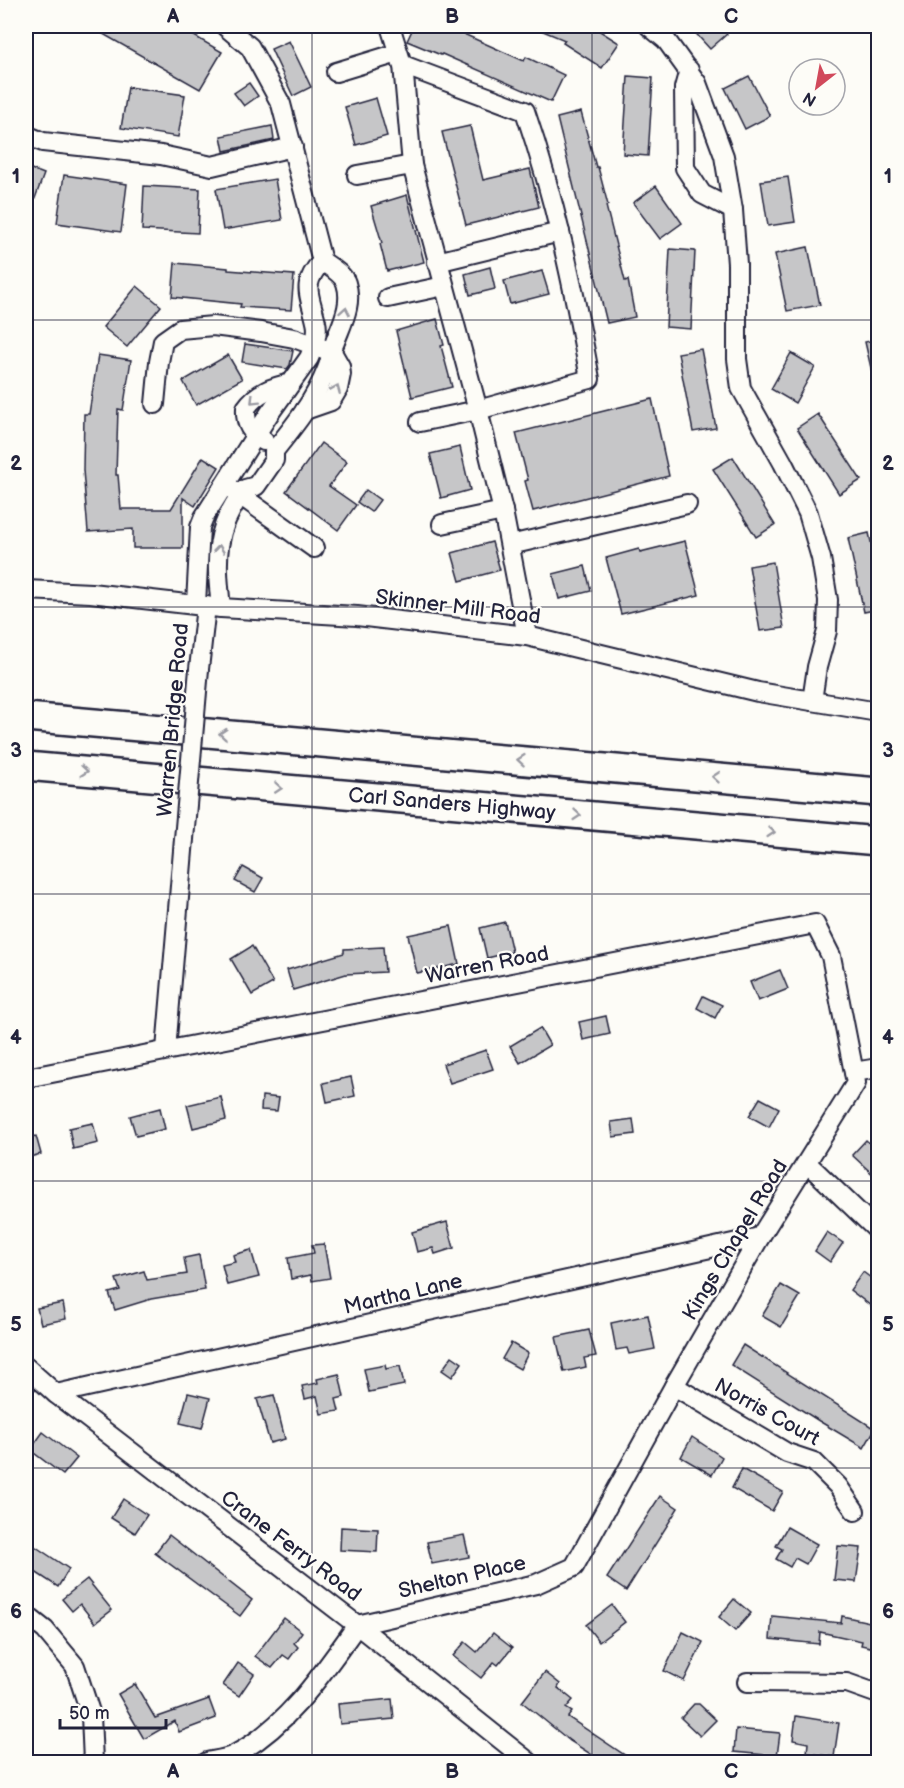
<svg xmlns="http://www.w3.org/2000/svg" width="904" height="1788" font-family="'Balsamiq Sans',sans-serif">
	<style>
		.building { fill: #c6c6c8; stroke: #22223b; stroke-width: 1.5 }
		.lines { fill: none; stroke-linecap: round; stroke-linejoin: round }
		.minor-casing { stroke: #22223b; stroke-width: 22 }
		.highway-casing { stroke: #22223b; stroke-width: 32 }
		.minor { stroke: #fdfcf7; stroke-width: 18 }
		.highway { stroke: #fdfcf7; stroke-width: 27 }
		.minor-bridge-casing { stroke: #22223b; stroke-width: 22; stroke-linecap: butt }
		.minor-bridge { stroke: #fdfcf7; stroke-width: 18 }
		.oneway { stroke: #9a9aa2 }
		.grid { fill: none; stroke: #22223b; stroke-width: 1.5; stroke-opacity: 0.55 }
		.labels { text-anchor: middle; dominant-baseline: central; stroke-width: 4.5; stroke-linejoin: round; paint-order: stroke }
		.street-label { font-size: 21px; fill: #22223b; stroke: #fdfcf7 }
		.neatline { fill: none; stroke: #22223b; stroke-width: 2 }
		.grid-label { font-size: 20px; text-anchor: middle; font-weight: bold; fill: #22223b }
	</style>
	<rect width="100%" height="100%" fill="#fdfcf7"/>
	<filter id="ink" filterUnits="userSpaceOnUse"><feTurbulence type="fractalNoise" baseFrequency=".0167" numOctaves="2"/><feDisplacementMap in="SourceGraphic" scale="12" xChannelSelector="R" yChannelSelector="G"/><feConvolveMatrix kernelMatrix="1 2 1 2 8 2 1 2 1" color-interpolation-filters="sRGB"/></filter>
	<g filter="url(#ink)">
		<g class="building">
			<path d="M89 26H177L222 52 200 89Z"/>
			<path d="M414 26H446L524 61 526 57 564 75 551 102 442 54 441 55 407 41Z"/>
			<path d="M531 26H592L619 43 602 68 563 43 565 40Z"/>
			<path d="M689 26H720L727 34 710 49Z"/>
			<path d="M289 41 311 87 293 96 271 49Z"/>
			<path d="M628 76 653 78 648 156 623 154Z"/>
			<path d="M749 76 770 116 745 129 725 88Z"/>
			<path d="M249 83 258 96 244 106 234 93Z"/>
			<path d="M128 87 185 95 178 137 121 128Z"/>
			<path d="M376 98 387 136 356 145 345 107Z"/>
			<path d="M581 112 596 167H598L608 205 606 206 625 281 628 280 635 317 607 323 557 118Z"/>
			<path d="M272 126 274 140 224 151 221 136Z"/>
			<path d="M470 126 483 180 530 169 539 207 466 225 442 132Z"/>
			<path d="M26 167 44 174 27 220H26Z"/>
			<path d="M64 175 127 184 121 232 57 223Z"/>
			<path d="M788 177 795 222 768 226 761 181Z"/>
			<path d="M275 179 282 220 223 230 216 189Z"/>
			<path d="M144 186 200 189 198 233 142 230Z"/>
			<path d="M656 186 682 223 660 239 633 203Z"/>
			<path d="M407 195 424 262 387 271 380 244 382 243 371 206Z"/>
			<path d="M808 247 820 305 787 311 775 254Z"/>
			<path d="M670 249 695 251 691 329 666 327Z"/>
			<path d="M175 263 228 268V270L294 275 291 310 240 307 241 304 172 297Z"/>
			<path d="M490 267 495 289 470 295 465 274Z"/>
			<path d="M542 271 549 294 510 304 504 281Z"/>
			<path d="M137 286 161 306 127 347 103 327Z"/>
			<path d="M437 319 444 345 441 346 452 387 412 397 396 331Z"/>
			<path d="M879 339V380L874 381 865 342Z"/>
			<path d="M245 344 293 351 290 365 287 369 242 362Z"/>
			<path d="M701 349 716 428 693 432 678 353Z"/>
			<path d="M791 353 815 367 795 403 771 389Z"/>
			<path d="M98 355 131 360 123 410 118 409 116 475H118L121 509H171L203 457 219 467 195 506 183 498V548H133V529L88 532 83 470 84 414H89Z"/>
			<path d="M228 355 242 379 196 405 183 381Z"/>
			<path d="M652 399 669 476 533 511 525 481 528 480 516 433Z"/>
			<path d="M818 414 861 480 839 494 797 428Z"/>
			<path d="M321 443 347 462 329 486 356 505 338 530 286 491Z"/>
			<path d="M460 447 470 490 441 498 430 454Z"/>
			<path d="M733 457 775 525 756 537 713 469Z"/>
			<path d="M366 490 380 500 371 512 357 502Z"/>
			<path d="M869 533 879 579V609L864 612 848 538Z"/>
			<path d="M685 541 699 595 621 614 606 558 639 549 640 552Z"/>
			<path d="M492 542 500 570 460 581 452 553Z"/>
			<path d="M773 562 784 628 760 631 749 566Z"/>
			<path d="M585 566 591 591 559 599 553 574Z"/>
			<path d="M243 867 263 878 255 892 235 881Z"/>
			<path d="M505 922 512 952 487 958 480 928Z"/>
			<path d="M451 926 459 964 417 973 408 935Z"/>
			<path d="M252 946 273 983 252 995 231 959Z"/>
			<path d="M383 947 385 972 346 974 293 990 287 970 344 953V949Z"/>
			<path d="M780 970 788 989 758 1001 750 982Z"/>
			<path d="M703 996 722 1005 715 1018 697 1008Z"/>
			<path d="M606 1016 610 1034 583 1040 579 1022Z"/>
			<path d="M540 1028 550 1045 520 1063 510 1046Z"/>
			<path d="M486 1050 493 1069 450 1083 443 1064Z"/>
			<path d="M351 1077 355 1096 327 1102 323 1083Z"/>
			<path d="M262 1096 279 1098 277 1111 261 1110Z"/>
			<path d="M221 1097 226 1120 193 1128 187 1105Z"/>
			<path d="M760 1098 779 1108 769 1127 749 1116Z"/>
			<path d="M160 1108 165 1129 136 1136 130 1116Z"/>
			<path d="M633 1119 635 1134 613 1137 611 1122Z"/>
			<path d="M93 1123 98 1143 73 1149 69 1128Z"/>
			<path d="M36 1136 41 1154 26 1158V1138Z"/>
			<path d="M866 1140 879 1152V1180L852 1155Z"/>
			<path d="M447 1222 454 1248 435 1254 433 1248 417 1252 412 1232Z"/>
			<path d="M827 1232 843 1243 830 1262 815 1251Z"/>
			<path d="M324 1244 330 1278 312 1281 311 1275 291 1279 288 1258 314 1253 312 1245Z"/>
			<path d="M251 1250 259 1277 227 1285 222 1265 235 1262 233 1255Z"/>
			<path d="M199 1255 205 1290 151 1299 115 1310 109 1293 120 1290 116 1279 144 1271 147 1280 187 1274 184 1258Z"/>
			<path d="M863 1272 879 1284V1312L850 1290Z"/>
			<path d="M781 1285 800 1296 781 1327 762 1316Z"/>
			<path d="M63 1303 66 1319 41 1324 37 1308Z"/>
			<path d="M648 1315 655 1349 629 1354 627 1348 616 1350 611 1323Z"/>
			<path d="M589 1330 596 1356 584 1358 586 1367 564 1372 556 1337Z"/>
			<path d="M511 1343 528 1353 520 1369 502 1359Z"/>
			<path d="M743 1345 875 1429 864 1448 819 1421 731 1365Z"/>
			<path d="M452 1356 462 1363 452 1377 442 1370Z"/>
			<path d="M385 1365 386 1369 400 1366 404 1385 369 1392 364 1369Z"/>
			<path d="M339 1374 344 1397 336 1399 339 1411 321 1414 317 1396 305 1399 302 1386 318 1383 317 1379Z"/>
			<path d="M188 1393 210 1398 202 1428 180 1423Z"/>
			<path d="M274 1395 285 1439 270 1443 257 1399Z"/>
			<path d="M43 1432 77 1458 63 1475 30 1450Z"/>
			<path d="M692 1437 722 1457 712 1475 681 1457Z"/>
			<path d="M742 1469 783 1492 772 1511 732 1488Z"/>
			<path d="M660 1496 678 1508 626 1591 607 1578Z"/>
			<path d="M123 1499 147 1515 135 1533 111 1518Z"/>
			<path d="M341 1527 378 1529 377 1552 340 1550Z"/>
			<path d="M787 1527 817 1544 806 1564 795 1558 790 1567 776 1559 782 1549 776 1546Z"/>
			<path d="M169 1535 252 1600 240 1616 155 1553Z"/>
			<path d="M464 1535 469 1557 432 1564 427 1542Z"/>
			<path d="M30 1543 69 1569 58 1587 26 1566V1551Z"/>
			<path d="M838 1546 861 1548 856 1582 834 1580Z"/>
			<path d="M87 1579 112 1610 95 1623 80 1604 72 1611 62 1599Z"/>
			<path d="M734 1599 751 1613 735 1631 719 1617Z"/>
			<path d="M612 1605 625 1622 599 1642 586 1625Z"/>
			<path d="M772 1616 841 1623 842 1616 879 1624V1649L861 1645 862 1641 820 1632 819 1644 770 1639Z"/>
			<path d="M284 1618 302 1632 294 1643 298 1647 289 1659 283 1655 272 1668 255 1656Z"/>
			<path d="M683 1632 703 1642 684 1681 664 1671Z"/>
			<path d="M493 1633 512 1648 498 1665 494 1662 481 1678 453 1656 465 1642 477 1652Z"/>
			<path d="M238 1663 254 1674 239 1696 223 1685Z"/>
			<path d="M545 1672 560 1684 558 1688 573 1700 566 1708 572 1712 568 1717 635 1762H603L570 1741 522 1702Z"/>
			<path d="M135 1684 155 1718 209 1699 216 1718 179 1732 175 1721 144 1739 118 1694Z"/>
			<path d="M392 1699 394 1719 340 1724 338 1704Z"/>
			<path d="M694 1704H699L716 1720 700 1736 681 1718Z"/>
			<path d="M796 1716 839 1723 834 1757 807 1753 808 1743 793 1740Z"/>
			<path d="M736 1729 780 1733 777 1756 734 1752Z"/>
		</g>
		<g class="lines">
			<defs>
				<g id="minor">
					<path d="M390 26 402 64"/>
					<path d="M649 26 666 40 697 83 724 156 733 210 737 264V359L741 388 783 463 808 513 821 558 828 600 827 631 817 667 812 701"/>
					<path d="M689 70 684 88 685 168 702 194 733 210"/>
					<path d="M336 72 398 53"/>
					<path d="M26 135 43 142 161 155 212 166 293 147"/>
					<path d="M357 175 412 165"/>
					<path d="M437 262 560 232"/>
					<path d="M388 298 444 286"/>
					<path d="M155 404 159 362 163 341 180 329 213 326 261 332 294 338 332 352 340 366 341 374 338 389 331 401 305 410"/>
					<path d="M420 422 478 410 590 379C574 288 555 199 525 111L403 65 412 165 478 410 503 511 527 636"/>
					<path d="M264 441C251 432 245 425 246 408 257 392 273 387 291 383"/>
					<path d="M230 488 314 548"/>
					<path d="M442 524 503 511"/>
					<path d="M510 545 687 504"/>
					<path d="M26 590 91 593 221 608 357 616 527 636 758 692 878 712"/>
					<path d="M196 604 200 527 204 517 269 414 309 358C314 347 319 333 316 322 310 294 300 286 322 261"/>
					<path d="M221 608C216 560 213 529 245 489L256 486 274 460V451C295 425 315 400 327 369 331 360 331 350 335 342 342 323 353 304 346 283 343 274 330 267 322 261L281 104 250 47 225 26"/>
					<path d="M199 669 206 606"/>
					<path d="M166 1050 184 839"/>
					<path d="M854 1072 878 1068"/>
					<path d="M26 1078 815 924 831 956 856 1083 760 1237 674 1386 574 1567 536 1584 357 1625C323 1673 287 1727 234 1755 226 1759 216 1760 207 1762"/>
					<path d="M808 1164 878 1231"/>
					<path d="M26 1367 56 1394 357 1625 529 1762"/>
					<path d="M674 1386 787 1453 814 1462 838 1486 855 1511"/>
					<path d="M56 1394 760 1237"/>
					<path d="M26 1615 45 1630 75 1666 91 1715 93 1762"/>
					<path d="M747 1682 847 1683 878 1694"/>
				</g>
				<g id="highway">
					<path d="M26 717 878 792"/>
					<path d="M26 766 878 841"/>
				</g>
			</defs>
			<use href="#minor" class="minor-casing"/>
			<use href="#highway" class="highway-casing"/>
			<use href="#minor" class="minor"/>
			<use href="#highway" class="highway"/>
			<defs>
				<path id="minor-bridge" d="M184 839 199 669"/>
			</defs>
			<use href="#minor-bridge" class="minor-bridge-casing"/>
			<use href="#minor-bridge" class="minor-bridge"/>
		</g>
		<defs><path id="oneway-chevron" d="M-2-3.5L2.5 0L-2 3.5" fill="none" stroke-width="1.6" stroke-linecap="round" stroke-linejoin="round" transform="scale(1.5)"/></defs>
		<g class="oneway">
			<use href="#oneway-chevron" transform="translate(345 311) rotate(-80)"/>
			<use href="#oneway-chevron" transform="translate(336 389) rotate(-68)"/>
			<use href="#oneway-chevron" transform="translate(254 400) rotate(135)"/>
			<use href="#oneway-chevron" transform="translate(219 549) rotate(-84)"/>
			<use href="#oneway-chevron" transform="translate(223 734) rotate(-175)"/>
			<use href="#oneway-chevron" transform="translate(521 760) rotate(-175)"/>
			<use href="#oneway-chevron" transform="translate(84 771) rotate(5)"/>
			<use href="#oneway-chevron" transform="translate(716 777) rotate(-175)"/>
			<use href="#oneway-chevron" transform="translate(278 788) rotate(5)"/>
			<use href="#oneway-chevron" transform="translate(577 815) rotate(5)"/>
			<use href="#oneway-chevron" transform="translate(771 832) rotate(5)"/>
		</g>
	</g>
	<path class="grid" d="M312 26V1762M592 26V1762M26 320H878M26 607H878M26 894H878M26 1181H878M26 1468H878"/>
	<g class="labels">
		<g class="street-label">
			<text transform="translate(458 607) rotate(7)">Skinner Mill Road</text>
			<text transform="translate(173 720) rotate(-85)">Warren Bridge Road</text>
			<text transform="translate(452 804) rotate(5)">Carl Sanders Highway</text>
			<text transform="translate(487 965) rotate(-11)">Warren Road</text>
			<text transform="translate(735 1240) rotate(-59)">Kings Chapel Road</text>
			<text transform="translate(403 1294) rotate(-13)">Martha Lane</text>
			<text transform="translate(767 1412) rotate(29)">Norris Court</text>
			<text transform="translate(291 1546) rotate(37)">Crane Ferry Road</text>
			<text transform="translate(462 1577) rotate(-13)">Shelton Place</text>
		</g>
	</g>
	<rect width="904" height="1788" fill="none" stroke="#fdfcf7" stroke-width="66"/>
	<g transform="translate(817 87) rotate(211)"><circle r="28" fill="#fdfcf7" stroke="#a5a5ac" stroke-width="1.5"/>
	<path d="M0-4.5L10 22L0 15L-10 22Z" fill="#d1495b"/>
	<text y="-9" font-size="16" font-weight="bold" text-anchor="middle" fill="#22223b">N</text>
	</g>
	<path d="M60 1719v9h106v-9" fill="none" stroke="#22223b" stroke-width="3"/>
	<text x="69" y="1719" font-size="18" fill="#22223b" stroke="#fdfcf7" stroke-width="4.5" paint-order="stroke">50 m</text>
	<rect x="33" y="33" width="838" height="1722" class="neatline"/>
	<g class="grid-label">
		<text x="173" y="23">A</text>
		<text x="452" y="23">B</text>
		<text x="731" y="23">C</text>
		<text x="16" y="183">1</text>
		<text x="888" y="183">1</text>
		<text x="16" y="470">2</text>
		<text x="888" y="470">2</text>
		<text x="16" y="757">3</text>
		<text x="888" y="757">3</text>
		<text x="16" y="1044">4</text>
		<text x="888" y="1044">4</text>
		<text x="16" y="1331">5</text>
		<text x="888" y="1331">5</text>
		<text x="16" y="1618">6</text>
		<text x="888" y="1618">6</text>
		<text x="173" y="1778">A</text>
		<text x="452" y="1778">B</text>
		<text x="731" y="1778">C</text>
	</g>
</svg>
